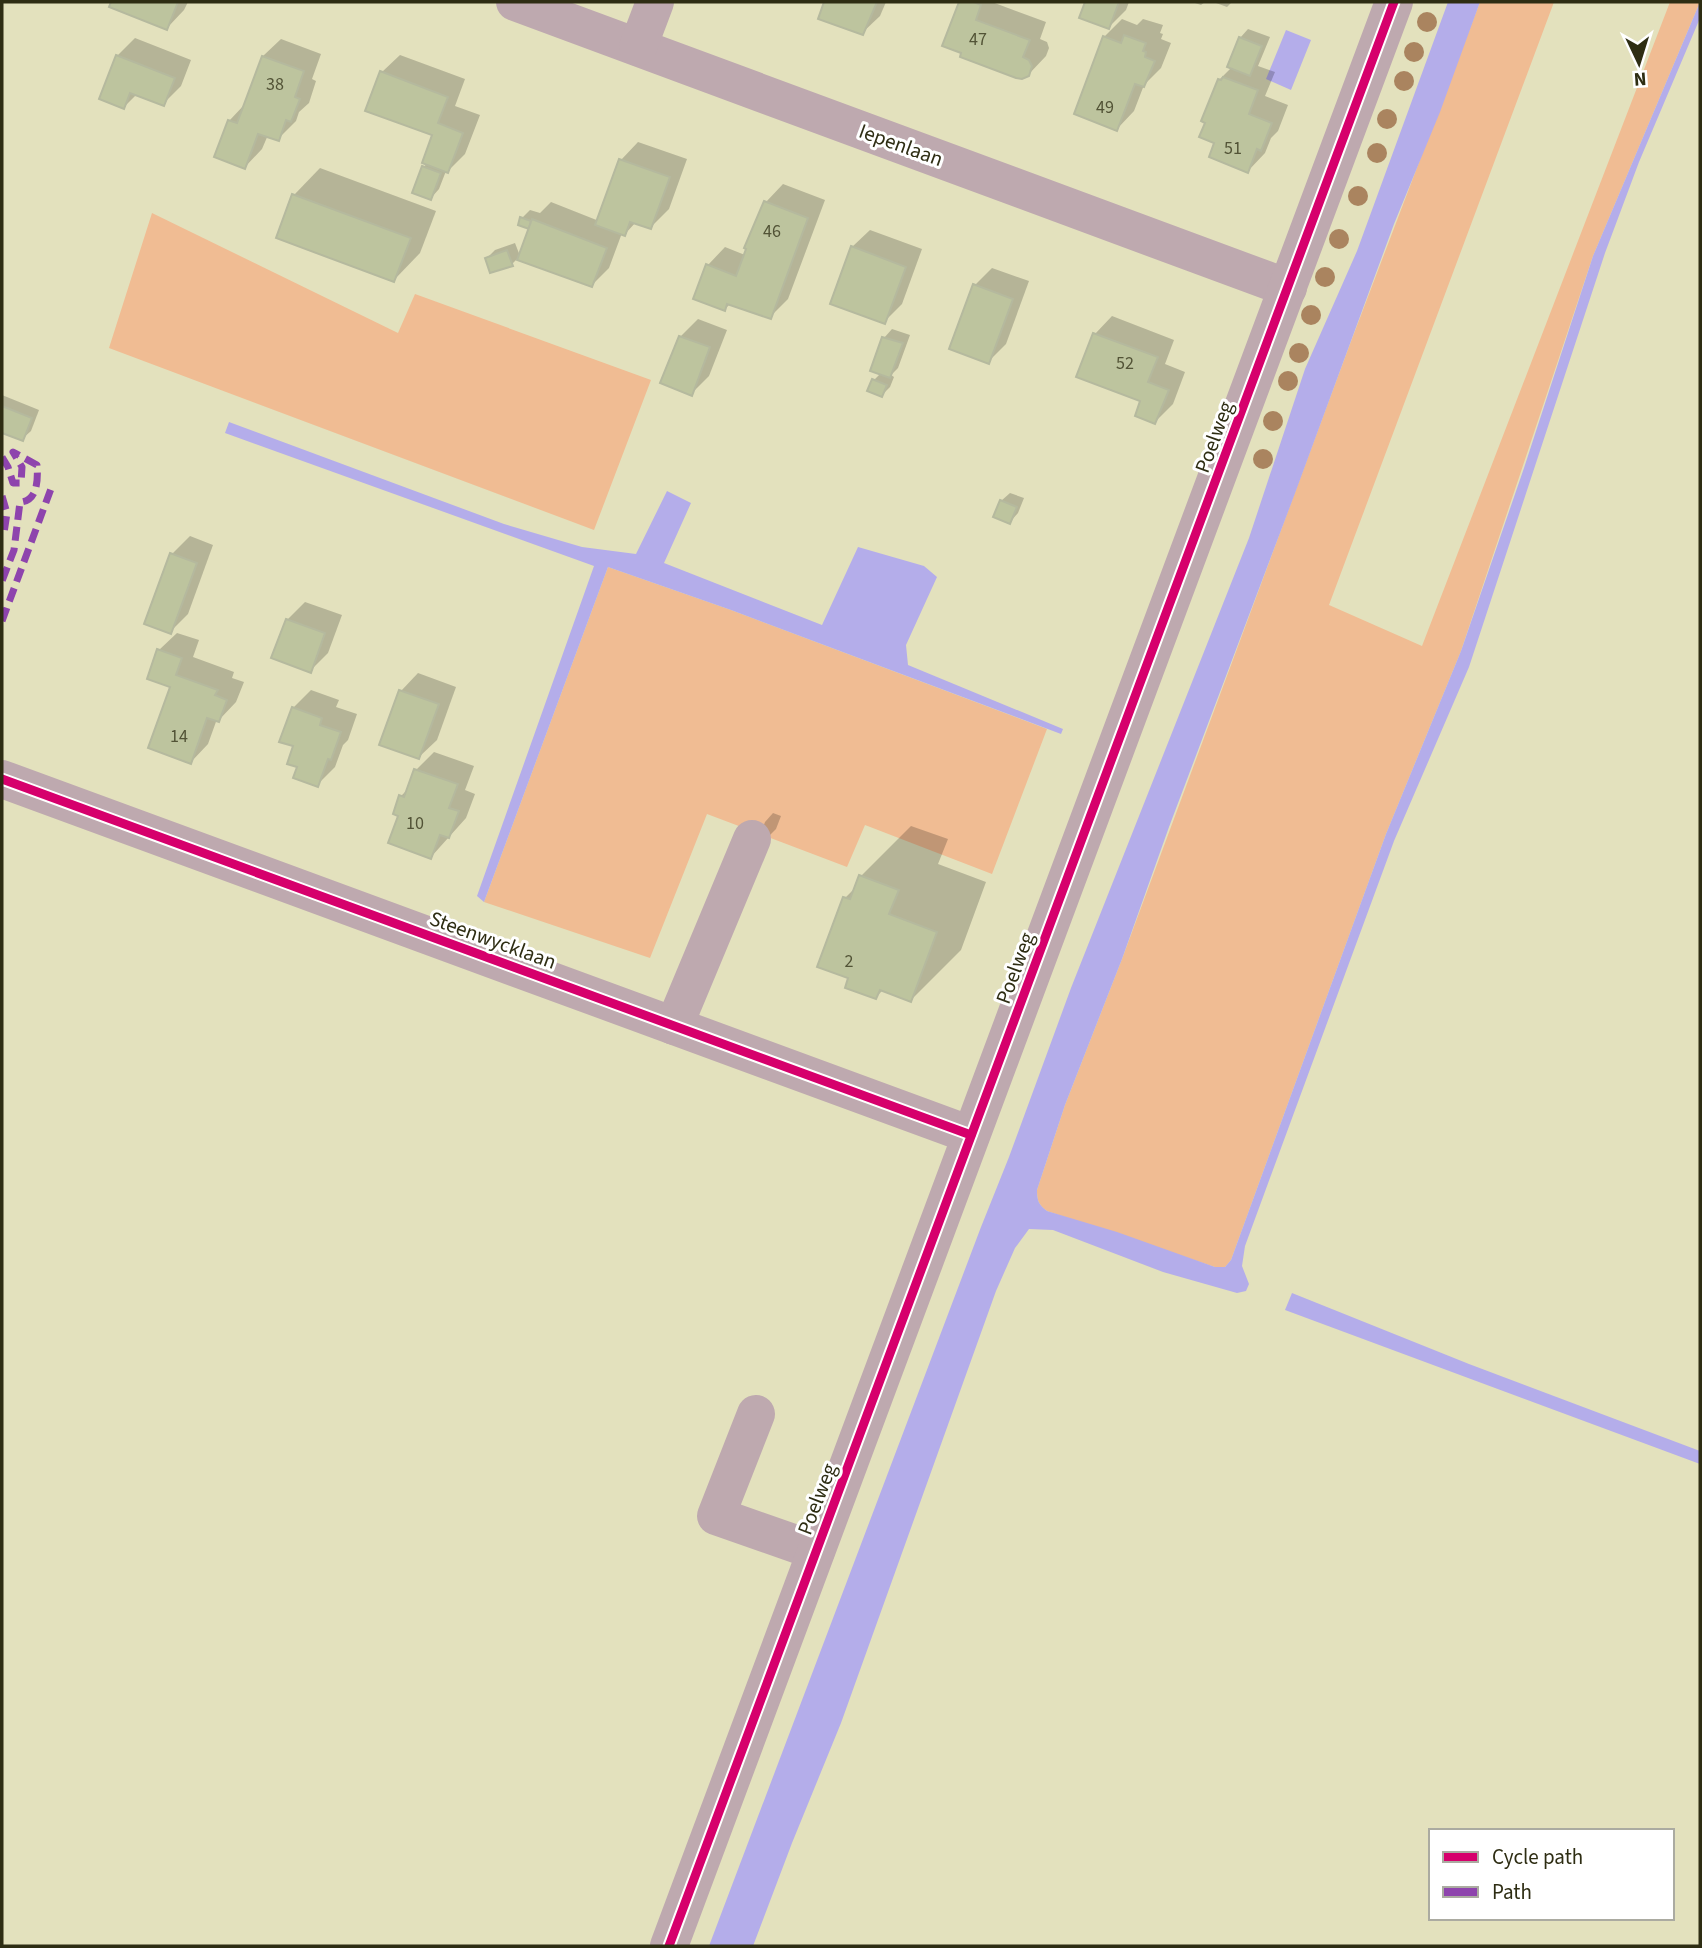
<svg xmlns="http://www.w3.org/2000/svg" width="1702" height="1948" font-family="'Source Sans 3',sans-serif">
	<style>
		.green { fill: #f0bc93 }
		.water { fill: #b4adea }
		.shadow { fill: #0003 }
		.building { fill: #bdc49e; stroke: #b5b99e; stroke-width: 2 }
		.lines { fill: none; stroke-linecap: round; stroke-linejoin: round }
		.minor { stroke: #bea9af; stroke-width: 38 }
		.quiet { stroke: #8e44ad; stroke-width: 7; stroke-dasharray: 14 7; stroke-linecap: butt }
		.cycleway-casing { stroke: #fff; stroke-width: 13 }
		.cycleway { stroke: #d6006c; stroke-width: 9 }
		.tree { fill: #aa845f }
		.labels { text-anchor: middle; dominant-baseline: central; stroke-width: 6; stroke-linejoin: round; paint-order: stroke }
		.number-label { font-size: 18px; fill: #525336 }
		.street-label { font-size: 21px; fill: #2e2d13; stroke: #fff }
	</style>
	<rect width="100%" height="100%" fill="#e3e1bd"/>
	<g class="green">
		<path d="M1480 2H1554L1329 605 1422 646 1670 2H1700L1593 256 1461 651 1386 834 1231 1260 1225 1267H1215L1047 1211C1039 1205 1037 1201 1037 1190L1065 1105 1122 959 1350 344Z"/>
		<path d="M152 213 398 333 415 294 651 380 594 530 109 348Z"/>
		<path d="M608 567 731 610 1047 729 992 874 865 825 847 867 707 814 650 958 484 902Z"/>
	</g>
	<g class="water">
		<path d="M1448 2H1480L1440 112 1394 224 1294 496 1169 827 1122 959 1065 1105 1037 1190C1037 1201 1039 1205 1047 1211L1117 1232 1215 1267H1225L1231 1260 1386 834 1461 651 1524 468 1593 256 1700 2V18L1639 162 1605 253 1469 667 1394 841 1245 1246 1242 1266 1249 1284 1246 1291 1237 1293 1163 1272 1053 1230 1029 1229 1015 1248 996 1291 841 1723 792 1843 753 1946H709L981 1227 1009 1157 1071 988 1249 538 1305 369 1357 251Z"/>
		<path d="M1286 30 1311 40 1291 90 1266 79Z"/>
		<path d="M229 422 504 524 582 547 636 554 667 491 691 503 664 563 822 625 858 547 924 566 937 577 906 645 908 665 1063 729 1061 734 731 610 608 567 484 902 477 896 594 566 225 433Z"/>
		<path d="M1292 1293 1469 1364 1700 1451V1464L1285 1310Z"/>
	</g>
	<g class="shadow">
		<path d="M113 2H188L184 10 167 28 111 6Z"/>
		<path d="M826 2H886L880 16 862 33 820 18Z"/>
		<path d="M961 2H992L1046 22 1040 39 1047 42 1049 48 1046 56 1028 75 944 45Z"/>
		<path d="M1087 2H1129L1126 10 1109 27 1082 17Z"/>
		<path d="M1192 2H1205L1201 5Z"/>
		<path d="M1217 2H1232L1227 7 1216 3Z"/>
		<path d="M1122 19 1137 25 1143 19 1163 25 1160 33 1163 34 1161 39 1171 43 1161 68 1144 85 1134 111 1117 129 1076 113 1104 37Z"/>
		<path d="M1248 29 1270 37 1258 66 1275 72 1265 96 1288 105 1278 131 1271 138 1265 153 1248 171 1216 142 1219 80 1232 67 1240 38Z"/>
		<path d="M135 38 191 60 181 86 163 104 137 94 124 107 117 56Z"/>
		<path d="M281 39 321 54 312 79 316 81 309 103 299 112 296 121 278 139 268 135 262 149 245 167 229 121 245 104 263 56Z"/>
		<path d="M400 55 465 79 455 106 480 115 465 154 448 171H446L439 189 431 198 424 167 427 163 434 134 382 72Z"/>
		<path d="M638 142 687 159 669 209 651 227 636 222 625 234 622 233 609 268 592 285 518 258 512 264 487 258 495 250 515 243 520 256 531 228 522 218 530 210 540 213 551 202 599 221 621 160Z"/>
		<path d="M320 168 436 211 420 253 394 280 278 237 294 195Z"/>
		<path d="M783 184 825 200 788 299 770 317 730 304 725 309 708 265 725 247 745 255 766 202Z"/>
		<path d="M870 230 922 249 902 304 884 322 852 247Z"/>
		<path d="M992 268 1029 281 1006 344 988 362 975 285Z"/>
		<path d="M1112 316 1174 340 1165 364 1185 372 1173 404 1155 422 1142 400 1095 334Z"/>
		<path d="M698 319 727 330 709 376 691 394 680 337Z"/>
		<path d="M892 329 910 335 898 368 891 375 894 377 890 387 882 395 874 380 881 373 884 338Z"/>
		<path d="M2 395 39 410 31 431 22 439 2 431Z"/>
		<path d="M1010 493 1024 498 1018 513 1010 522 1001 501Z"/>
		<path d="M190 536 213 545 188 614 170 632 172 554Z"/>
		<path d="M305 602 342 615 328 653 310 671 287 620Z"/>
		<path d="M177 633 199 640 193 657 234 672 232 678 244 682 236 702 219 720 217 719 208 744 191 762 172 686 159 650Z"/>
		<path d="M418 673 456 687 437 740 419 757 401 691Z"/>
		<path d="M311 690 339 700 336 707 357 714 348 740 343 745 335 767 317 785 299 766 295 745 293 708Z"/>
		<path d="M434 752 474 766 465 790 475 794 466 818 431 857 400 815 401 796 410 787 416 770Z"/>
		<path d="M773 813 781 816 776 829 767 838 760 835 765 822Z"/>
		<path d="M911 826 948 839 938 864 986 882 961 950 911 1000 884 989 876 997 850 977 845 898 857 886 861 876Z"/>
	</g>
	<g class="building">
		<path d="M111 2H178L167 30 109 7Z"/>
		<path d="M824 2H877L863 35 818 19Z"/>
		<path d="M959 2H974L981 5 976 20 1030 40 1023 57 1029 60 1032 66 1029 76 1022 79 1016 78 960 57 961 53 942 46Z"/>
		<path d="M1085 2H1119L1109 29 1079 18Z"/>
		<path d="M1124 35 1146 43 1143 51 1146 52 1145 57 1155 61 1144 87 1135 84 1117 131 1074 114 1103 36 1121 43Z"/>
		<path d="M1239 37 1262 46 1250 76 1227 67Z"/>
		<path d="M116 55 175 78 164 106 130 93 124 109 99 99Z"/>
		<path d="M262 56 304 71 295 97 300 99 291 122 286 120 279 141 258 134 245 169 214 157 228 120 237 123Z"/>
		<path d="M380 71 448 97 438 123 463 133 448 173 422 163 432 135 365 111Z"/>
		<path d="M1223 77 1258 90 1249 114 1272 123 1261 151 1257 149 1248 173 1209 157 1214 143 1199 137 1205 123 1201 121 1218 79 1221 80Z"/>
		<path d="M619 159 670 177 651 229 630 222 625 236 595 225Z"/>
		<path d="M422 166 441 173 431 200 412 193Z"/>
		<path d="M292 194 411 238 394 282 276 238Z"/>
		<path d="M764 201 808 218 771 319 727 304 725 311 693 299 706 264 736 276 746 249 744 248Z"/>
		<path d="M520 217 531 221 529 229 518 225Z"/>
		<path d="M532 219 607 248 592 287 517 260Z"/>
		<path d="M851 246 906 267 885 324 830 304Z"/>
		<path d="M507 250 513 266 490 273 485 258Z"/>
		<path d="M973 284 1013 299 989 364 949 349Z"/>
		<path d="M1093 333 1158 357 1148 382 1169 390 1155 424 1135 416 1140 401 1076 377Z"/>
		<path d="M679 336 710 347 692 396 660 383Z"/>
		<path d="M882 337 903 343 890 378 870 371Z"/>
		<path d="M872 379 887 385 882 397 867 391Z"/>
		<path d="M2 406 32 418 23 441 2 433Z"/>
		<path d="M1000 500 1017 507 1010 524 993 517Z"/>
		<path d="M170 553 197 563 171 634 144 624Z"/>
		<path d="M286 619 325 633 311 673 271 658Z"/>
		<path d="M157 649 182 658 176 675 218 690 215 695 227 700 219 722 207 718 191 764 148 748 170 687 147 679Z"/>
		<path d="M399 690 439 704 419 759 379 745Z"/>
		<path d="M292 707 322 718 320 725 341 732 331 760 328 759 318 787 293 778 297 767 287 764 293 746 279 742Z"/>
		<path d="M414 769 458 784 449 808 459 811 449 838 440 835 431 859 388 843 398 816 393 814 399 795 404 797Z"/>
		<path d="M859 875 899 890 889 914 937 932 911 1002 880 990 876 999 845 988 848 978 817 967 843 897 850 899Z"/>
	</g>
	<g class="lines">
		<g class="minor">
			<path d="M515 2 1288 288"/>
			<path d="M638 47 655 2"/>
			<path d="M2 779 971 1135"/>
			<path d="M674 1026 752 839"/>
			<path d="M756 1414 716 1516 816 1551"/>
			<path d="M669 1946 1394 2"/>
		</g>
		<g class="quiet">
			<path d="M2 457 8 467 13 483H21L22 467 13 452 37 465C38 479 38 501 20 502L14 550 2 581"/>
			<path d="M2 496 7 513 4 533 2 532"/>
			<path d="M2 621 52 486"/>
		</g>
		<defs>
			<g id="cycleway">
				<path d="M2 779 971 1135"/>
				<path d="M669 1946 1394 2"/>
			</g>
		</defs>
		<use href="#cycleway" class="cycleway-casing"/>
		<use href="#cycleway" class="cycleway"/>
	</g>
	<g class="tree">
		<circle cx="1427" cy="22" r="10"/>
		<circle cx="1414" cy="52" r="10"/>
		<circle cx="1404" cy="81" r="10"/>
		<circle cx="1387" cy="119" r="10"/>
		<circle cx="1377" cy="153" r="10"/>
		<circle cx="1358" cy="196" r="10"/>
		<circle cx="1339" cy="239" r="10"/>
		<circle cx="1325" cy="277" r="10"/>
		<circle cx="1311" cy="315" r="10"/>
		<circle cx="1299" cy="353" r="10"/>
		<circle cx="1288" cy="381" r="10"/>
		<circle cx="1273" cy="421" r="10"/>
		<circle cx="1263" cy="459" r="10"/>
	</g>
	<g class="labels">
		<g class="number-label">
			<text x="978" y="39">47</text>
			<text x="275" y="84">38</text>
			<text x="1105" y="107">49</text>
			<text x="1233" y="148">51</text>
			<text x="772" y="231">46</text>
			<text x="1125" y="363">52</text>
			<text x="179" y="736">14</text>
			<text x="415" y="823">10</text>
			<text x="849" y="961">2</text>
		</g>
		<g class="street-label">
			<text transform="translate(901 145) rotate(20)">Iepenlaan</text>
			<text transform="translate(1214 437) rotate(-70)">Poelweg</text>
			<text transform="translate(493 940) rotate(20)">Steenwycklaan</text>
			<text transform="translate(1015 968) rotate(-70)">Poelweg</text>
			<text transform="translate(817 1499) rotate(-69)">Poelweg</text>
		</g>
	</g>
	<rect width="1702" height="1948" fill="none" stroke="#2e2d13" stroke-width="7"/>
	<rect x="1429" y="1829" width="245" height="91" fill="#ffffff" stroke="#ababa1" stroke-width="2"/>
	<rect x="1443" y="1852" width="35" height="10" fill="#d6006c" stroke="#ababa1" stroke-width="2"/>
	<text x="1492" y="1864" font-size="21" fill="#2e2d13">Cycle path</text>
	<rect x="1443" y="1887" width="35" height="10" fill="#8e44ad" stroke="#ababa1" stroke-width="2"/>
	<text x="1492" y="1899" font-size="21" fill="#2e2d13">Path</text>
	<g transform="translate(1639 63) rotate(176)" stroke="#ffffff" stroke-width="5" paint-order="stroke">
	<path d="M0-5L12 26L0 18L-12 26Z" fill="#2e2d13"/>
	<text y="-10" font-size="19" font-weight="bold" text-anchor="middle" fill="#2e2d13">N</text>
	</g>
</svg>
